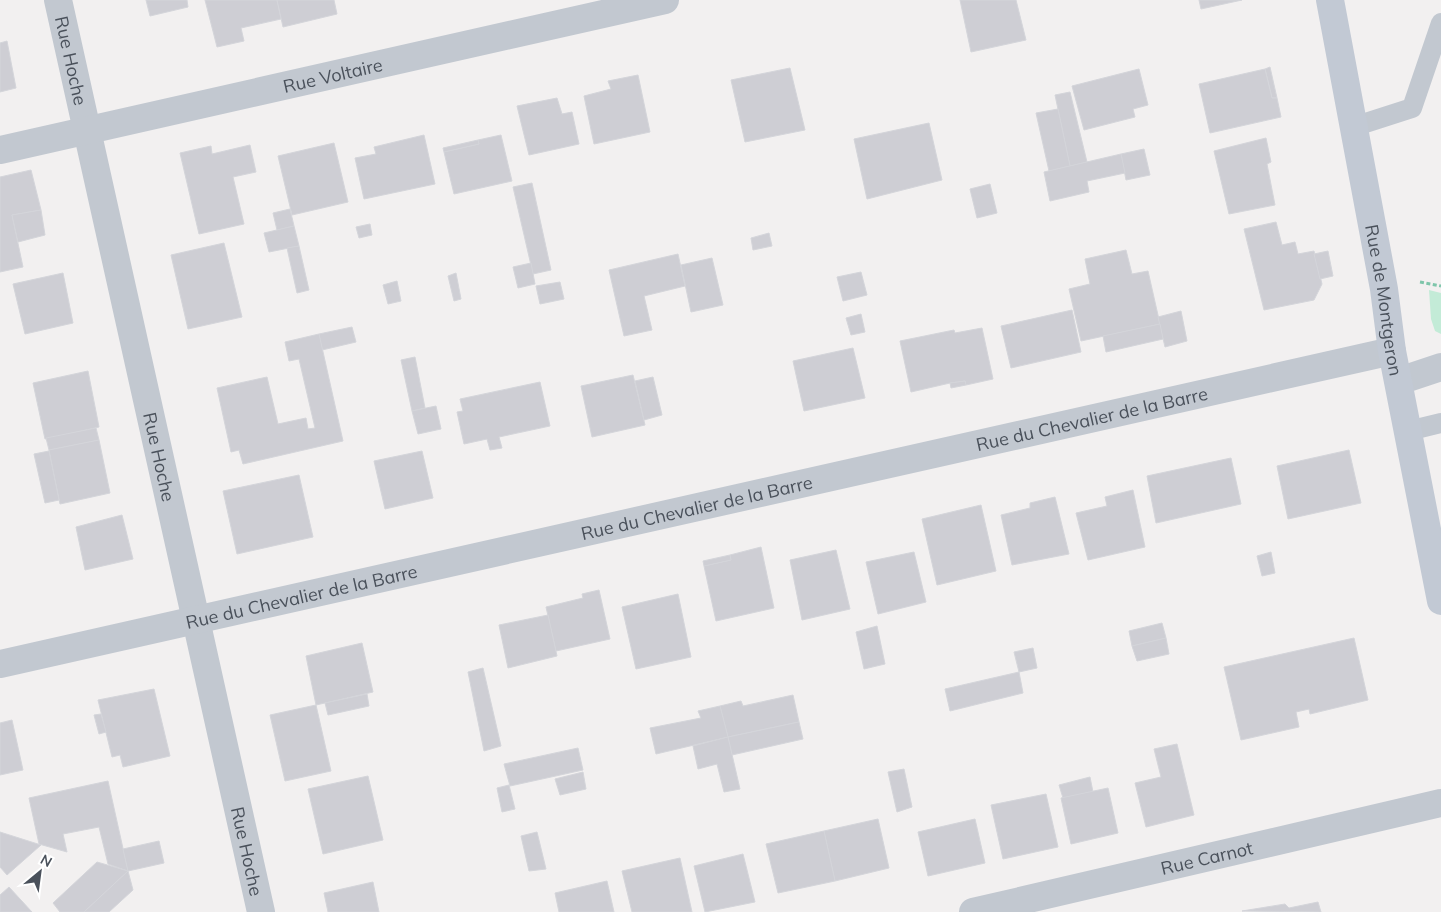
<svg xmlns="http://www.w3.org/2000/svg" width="1441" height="912" font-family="Mulish,sans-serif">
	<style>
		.green { fill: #c3ebd7 }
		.building { fill: #ceced4; stroke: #d4d5da }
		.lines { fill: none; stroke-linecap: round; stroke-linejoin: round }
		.path { stroke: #7ec5aa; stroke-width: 3; stroke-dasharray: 4 2.5; stroke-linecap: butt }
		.lane { stroke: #c2c8d0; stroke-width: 20 }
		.street { stroke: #c2c8d0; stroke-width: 28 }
		.secondary { stroke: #c2c9d4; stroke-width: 28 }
		.labels { text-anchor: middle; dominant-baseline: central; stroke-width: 4; stroke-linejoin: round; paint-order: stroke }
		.street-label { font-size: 18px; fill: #4a515b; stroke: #fff }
	</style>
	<rect width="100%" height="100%" fill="#f2f0f0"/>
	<path class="green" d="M1429 290 1441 293V334L1435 331 1431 319Z"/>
	<g class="building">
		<path d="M146 0H187L188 7 150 16Z"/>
		<path d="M205 0H277L281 19 241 28 244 41 217 47Z"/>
		<path d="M277 0H334L337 14 283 27Z"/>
		<path d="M960 0H1016L1026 40 971 52Z"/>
		<path d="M1199 0H1242L1201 9Z"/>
		<path d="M7 41 16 88 0 92V43Z"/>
		<path d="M1270 67 1277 98H1272L1265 69Z"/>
		<path d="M790 68 805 130 745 142 731 80Z"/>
		<path d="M1139 69 1148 105 1133 109 1135 117 1084 130 1072 86Z"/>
		<path d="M1265 69 1272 98H1277L1281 117 1210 133 1199 84Z"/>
		<path d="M638 75 650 132 594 144 584 96 611 89 608 81Z"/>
		<path d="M1070 92 1087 162 1070 166 1055 95Z"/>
		<path d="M557 98 562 114 572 112 579 144 529 155 517 106Z"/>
		<path d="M1058 109 1070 166 1049 171 1036 113Z"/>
		<path d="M929 123 942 180 867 199 854 139Z"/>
		<path d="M424 135 435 184 364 199 355 158 376 154 374 147Z"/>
		<path d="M501 135 512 181 454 194 444 152 479 144 478 140Z"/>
		<path d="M1266 138 1271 162 1267 164 1275 205 1229 214 1214 151Z"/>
		<path d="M478 140 479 144 444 152 443 148Z"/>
		<path d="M334 143 348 202 292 215 278 156Z"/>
		<path d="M250 145 256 172 233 177 244 224 199 234 180 153 211 146 212 154Z"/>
		<path d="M1144 149 1150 175 1126 180 1121 154Z"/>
		<path d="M1121 154 1125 173 1087 181 1089 192 1050 201 1044 172Z"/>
		<path d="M31 170 41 210 12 215 23 267 0 272V177Z"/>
		<path d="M532 183 551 270 533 274 513 187Z"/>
		<path d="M990 184 997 213 977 218 970 189Z"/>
		<path d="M290 209 294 226 277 230 273 213Z"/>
		<path d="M41 210 45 235 18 242 12 215Z"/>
		<path d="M1276 222 1282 245 1295 242 1298 254 1314 251 1322 284 1314 300 1264 310 1244 229Z"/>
		<path d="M370 224 372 235 359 238 356 227Z"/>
		<path d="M294 226 299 246 269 252 264 233Z"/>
		<path d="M769 233 772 246 753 250 751 238Z"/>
		<path d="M224 243 242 317 188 329 171 255Z"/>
		<path d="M299 246 309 290 297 293 287 248Z"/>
		<path d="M1126 250 1132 274 1148 271 1160 324 1081 341 1069 289 1090 284 1085 259Z"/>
		<path d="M1328 251 1333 276 1320 279 1314 254Z"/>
		<path d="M678 254 685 286 644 296 652 330 624 336 609 270Z"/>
		<path d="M712 258 723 305 691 312 681 265Z"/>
		<path d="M531 263 535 284 518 288 513 267Z"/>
		<path d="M861 272 867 295 843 301 837 277Z"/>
		<path d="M63 273 73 323 25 334 13 284Z"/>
		<path d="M456 273 461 299 454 301 448 276Z"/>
		<path d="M397 281 401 301 388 304 383 285Z"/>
		<path d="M560 282 564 299 540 304 536 286Z"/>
		<path d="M1072 310 1081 352 1011 368 1001 326Z"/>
		<path d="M1181 311 1187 341 1165 347 1158 317Z"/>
		<path d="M861 314 865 332 851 335 846 318Z"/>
		<path d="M1160 324 1163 339 1106 352 1103 336Z"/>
		<path d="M352 327 356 342 322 350 319 334Z"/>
		<path d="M982 328 993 379 966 385 965 381 950 383 911 392 900 341 954 330 955 333Z"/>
		<path d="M319 334 343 441 243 464 239 450 231 452 217 388 267 377 278 424 306 418 308 429 315 428 299 359 289 361 285 342Z"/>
		<path d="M853 348 865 398 804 411 793 361Z"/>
		<path d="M415 357 425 408 412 411 401 360Z"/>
		<path d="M88 371 99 427 45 439 33 383Z"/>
		<path d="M633 375 645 425 592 437 581 386Z"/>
		<path d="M653 377 662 415 644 420 635 381Z"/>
		<path d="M965 381 966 385 951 388 950 383Z"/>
		<path d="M540 382 550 426 499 437 502 448 490 450 487 439 464 444 457 412 463 411 460 399Z"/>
		<path d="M436 406 441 429 418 434 412 411Z"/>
		<path d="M96 428 99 440 49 450 46 438Z"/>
		<path d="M99 440 110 493 60 504 49 450Z"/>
		<path d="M1349 450 1361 503 1288 519 1277 466Z"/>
		<path d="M49 451 59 500 45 503 34 454Z"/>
		<path d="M422 451 433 498 385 509 374 461Z"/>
		<path d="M1231 458 1241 504 1156 523 1147 476Z"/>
		<path d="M299 475 313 537 237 554 223 491Z"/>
		<path d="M1133 490 1145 547 1088 560 1076 513 1107 506 1105 497Z"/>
		<path d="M1055 497 1069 554 1012 565 1001 515 1030 508V503Z"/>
		<path d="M981 505 996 571 937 585 922 519Z"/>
		<path d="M122 515 133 559 85 570 76 527Z"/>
		<path d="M761 547 774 608 716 621 704 566 731 560 730 555Z"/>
		<path d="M836 550 850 609 802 620 790 560Z"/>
		<path d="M914 552 926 602 878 614 866 562Z"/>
		<path d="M1271 552 1275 573 1262 576 1257 556Z"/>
		<path d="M730 555 731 560 704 566 703 561Z"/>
		<path d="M599 590 610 639 556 651 546 607 583 598 582 594Z"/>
		<path d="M678 594 691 657 636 669 622 607Z"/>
		<path d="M548 615 557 656 508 668 499 625Z"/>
		<path d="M1162 623 1166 638 1132 646 1129 631Z"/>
		<path d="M877 626 885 664 864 669 856 632Z"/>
		<path d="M1166 638 1169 654 1137 661 1132 646Z"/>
		<path d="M1354 638 1368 700 1310 714 1309 709 1296 712 1299 727 1241 740 1224 667Z"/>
		<path d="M362 643 373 692 316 705 306 656Z"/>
		<path d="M1033 648 1037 668 1019 672 1014 652Z"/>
		<path d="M483 668 501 746 484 751 468 672Z"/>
		<path d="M1019 672 1023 693 950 711 945 689Z"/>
		<path d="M154 689 170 756 123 767 120 755 112 757 98 700Z"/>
		<path d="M367 694 369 706 328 715 325 703Z"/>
		<path d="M793 695 799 722 728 737 720 706 741 701 743 706Z"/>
		<path d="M316 705 331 771 285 781 270 715Z"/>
		<path d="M720 706 728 737 656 754 650 728 701 718 698 711Z"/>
		<path d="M101 714 106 732 99 734 94 715Z"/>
		<path d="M12 720 23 770 0 775V723Z"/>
		<path d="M799 722 803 739 732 755 728 737Z"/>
		<path d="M728 737 740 789 724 792 717 764 698 769 693 746Z"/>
		<path d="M1177 744 1194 815 1146 827 1135 783 1161 777 1154 749Z"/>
		<path d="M578 748 583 770 510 786 504 764Z"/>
		<path d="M904 769 912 807 897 812 888 772Z"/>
		<path d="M583 772 586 789 560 795 555 779Z"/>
		<path d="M368 776 383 840 323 854 308 789Z"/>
		<path d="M1090 777 1093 792 1063 798 1059 785Z"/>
		<path d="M108 781 128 871 108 864 99 827 63 834 67 852 39 844 29 798Z"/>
		<path d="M509 785 515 809 502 812 497 788Z"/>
		<path d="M1108 788 1118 833 1071 844 1061 798Z"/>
		<path d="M1046 794 1058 847 1003 859 991 805Z"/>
		<path d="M878 819 889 868 835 881 824 831Z"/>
		<path d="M975 819 985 863 928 876 918 832Z"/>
		<path d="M824 831 835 881 778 893 766 844Z"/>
		<path d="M0 832 41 845 7 875 0 867Z"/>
		<path d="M537 832 546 869 529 871 521 836Z"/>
		<path d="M159 841 164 863 128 871 123 849Z"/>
		<path d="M743 854 755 902 705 912 694 866Z"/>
		<path d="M680 858 692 912H632L622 871Z"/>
		<path d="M97 862 128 871 84 912H60L53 903Z"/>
		<path d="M128 871 133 890 109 912H84Z"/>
		<path d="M607 881 614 912H559L555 893Z"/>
		<path d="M373 882 379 912H328L324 893Z"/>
		<path d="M9 887 32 912H0V895Z"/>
		<path d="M1318 902 1321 912 1242 911 1285 904 1289 908Z"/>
	</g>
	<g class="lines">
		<path class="path" d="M1420 282 1441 286"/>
		<g class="lane">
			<path d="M1353 127 1412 108 1441 23"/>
			<path d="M1408 431 1441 423"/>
		</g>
		<g class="street">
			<path id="s1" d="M58 0 261 912"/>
			<path id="s2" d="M0 150 665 0"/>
			<path d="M1399 381 1441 367"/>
			<path id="s3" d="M0 664 1392 351"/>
			<path id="s4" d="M973 912 1441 803"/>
		</g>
		<path class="secondary" id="s5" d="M1330 0 1384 289 1392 351 1441 601"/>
	</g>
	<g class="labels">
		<g class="street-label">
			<text stroke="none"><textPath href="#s1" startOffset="62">Rue Hoche</textPath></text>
			<text stroke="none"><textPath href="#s2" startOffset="341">Rue Voltaire</textPath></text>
			<text stroke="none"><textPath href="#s5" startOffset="305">Rue de Montgeron</textPath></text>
			<text stroke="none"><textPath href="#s3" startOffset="1119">Rue du Chevalier de la Barre</textPath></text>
			<text stroke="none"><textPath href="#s1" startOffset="468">Rue Hoche</textPath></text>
			<text stroke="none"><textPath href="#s3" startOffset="714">Rue du Chevalier de la Barre</textPath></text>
			<text stroke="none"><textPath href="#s3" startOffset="309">Rue du Chevalier de la Barre</textPath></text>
			<text stroke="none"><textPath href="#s1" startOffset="872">Rue Hoche</textPath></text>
			<text stroke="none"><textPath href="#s4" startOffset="240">Rue Carnot</textPath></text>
		</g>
	</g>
	<g transform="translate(40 872) rotate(29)" stroke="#ffffff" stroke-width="4" paint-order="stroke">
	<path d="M0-4L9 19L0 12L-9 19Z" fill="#4a515b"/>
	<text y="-8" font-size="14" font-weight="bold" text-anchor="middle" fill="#4a515b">N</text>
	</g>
</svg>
